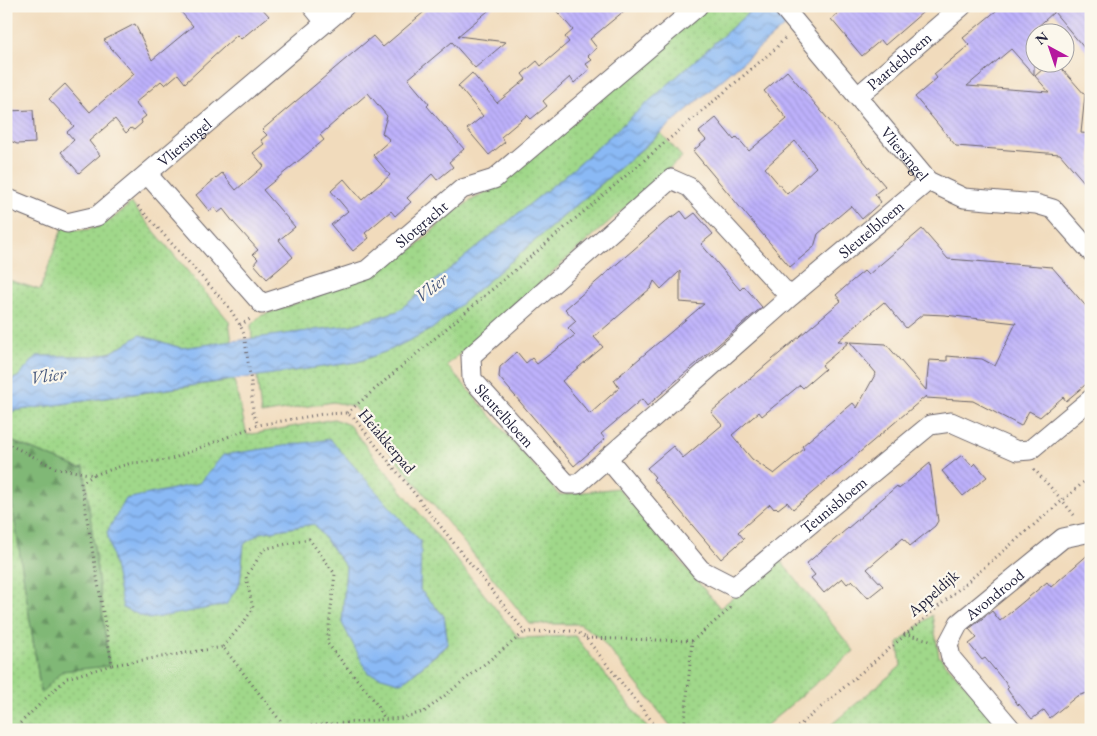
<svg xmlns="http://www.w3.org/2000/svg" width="1097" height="736" font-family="'EB Garamond',serif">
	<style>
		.grass { fill: url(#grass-dots); stroke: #617d62; fill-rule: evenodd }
		.forest { fill: url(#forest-firs); stroke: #516d58 }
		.water { fill: url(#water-waves); stroke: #566e98 }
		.building { fill: url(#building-back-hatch); fill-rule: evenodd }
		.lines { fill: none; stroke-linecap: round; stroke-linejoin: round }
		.minor-casing { stroke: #6a6368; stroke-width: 21 }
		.path { stroke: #6a6368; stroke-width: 3; stroke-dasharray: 1 4; stroke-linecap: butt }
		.minor { stroke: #fff; stroke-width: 19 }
		.labels { text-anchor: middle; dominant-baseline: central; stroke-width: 4.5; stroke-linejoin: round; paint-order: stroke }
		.street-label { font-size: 16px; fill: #22223b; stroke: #fbf7ec }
		.water-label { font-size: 18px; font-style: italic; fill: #46577c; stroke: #fbf7ec }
	</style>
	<defs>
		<pattern id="grass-dots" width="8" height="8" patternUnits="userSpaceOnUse" patternTransform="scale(1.25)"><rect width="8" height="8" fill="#a0d88a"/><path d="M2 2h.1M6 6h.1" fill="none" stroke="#8ab978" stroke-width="1.8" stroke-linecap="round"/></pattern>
		<pattern id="forest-firs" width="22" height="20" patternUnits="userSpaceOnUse" patternTransform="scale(1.25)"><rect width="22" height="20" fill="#80b876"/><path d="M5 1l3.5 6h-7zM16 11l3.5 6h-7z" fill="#689562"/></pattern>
		<pattern id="water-waves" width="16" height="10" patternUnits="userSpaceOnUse" patternTransform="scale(1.25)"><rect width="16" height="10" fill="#8ab9f5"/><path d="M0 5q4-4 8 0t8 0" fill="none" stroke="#7096c8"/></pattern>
		<pattern id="building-back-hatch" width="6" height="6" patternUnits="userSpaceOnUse" patternTransform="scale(1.25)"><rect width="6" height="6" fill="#bdb1fb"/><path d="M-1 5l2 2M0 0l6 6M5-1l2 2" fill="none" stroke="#a298d8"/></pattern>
	</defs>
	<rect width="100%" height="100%" fill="#fbf7ec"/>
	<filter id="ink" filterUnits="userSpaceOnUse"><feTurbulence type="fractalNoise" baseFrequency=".02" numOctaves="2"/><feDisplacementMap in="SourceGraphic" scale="10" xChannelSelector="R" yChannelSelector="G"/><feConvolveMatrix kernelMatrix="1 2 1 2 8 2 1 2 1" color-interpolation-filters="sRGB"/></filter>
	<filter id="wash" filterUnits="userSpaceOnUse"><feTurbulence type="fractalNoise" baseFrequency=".0096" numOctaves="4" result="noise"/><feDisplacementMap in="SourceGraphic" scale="20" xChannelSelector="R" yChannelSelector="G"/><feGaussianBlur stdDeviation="1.12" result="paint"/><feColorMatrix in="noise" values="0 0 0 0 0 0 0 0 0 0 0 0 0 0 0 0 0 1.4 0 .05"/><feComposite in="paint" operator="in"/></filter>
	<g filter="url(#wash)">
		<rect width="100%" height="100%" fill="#f1dbbc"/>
		<g class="grass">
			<path d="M707 6H756L573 169 398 311 352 325 252 339 251 325 260 316 320 295 377 268 417 246 448 216 472 200 491 190 557 137Z"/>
			<path d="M661 133 682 157 447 365 559 495 618 488 720 608 780 560 854 651 761 730H674L600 638 580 624H530L353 406 333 402 261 414 257 376 357 362 390 350 432 329Z"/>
			<path d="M131 203 229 321 232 342 181 348 140 335 112 352 94 356H37L18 377 6 382V279L40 290 63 226C68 227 73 229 78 230 98 232 117 216 131 203Z"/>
			<path d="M234 380 247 435 334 419 349 425 519 638 575 636 649 730H6V463L41 692 62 671 109 665 84 467 79 468 6 439V412ZM200 483 420 542V590L444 616 448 645 402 683 342 623 346 567 314 524 260 533 244 544 240 583 107 533 126 500Z"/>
			<path d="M932 615 939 656 1006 730H825L901 666 898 643Z"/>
		</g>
		<path class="forest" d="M6 439 79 468 84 467 109 666 62 671 41 693 6 463Z"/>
		<g class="water">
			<path d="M756 6H808L432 329 390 350 357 362 6 412V382L18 377 37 356H94L112 352 140 335 181 348 352 325 398 311 573 169Z"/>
			<path d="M330 439 421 542 420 590 444 616 448 644 402 683 368 673 342 623 346 567 314 524 260 533 244 544 240 583 226 605 149 619 123 608 107 532 126 499 200 483 223 455Z"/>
		</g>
		<g id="blocks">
			<g class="building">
				<path d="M176 6H260L269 16 241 39 237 35 185 83 178 74 165 85 161 81 135 103 146 116 141 120 142 123 134 130 131 128 126 133 115 119 89 141 100 155 79 173 61 152 74 140 67 132 74 126 49 99 65 84 90 112 134 74 104 40 135 24 152 60 193 26Z"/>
				<path d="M431 6H494L458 36 506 42 475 68 452 42 408 79 429 104 427 106 464 149 449 162 453 167 437 180 432 174 407 198 411 202 395 216 391 211 365 233 369 238 353 251 331 225 348 211 331 191 344 179 362 200 390 175 373 155 390 140 382 133 387 116 368 93 367 94 320 135 324 140 263 190 295 227 279 240 293 257 267 279 254 264 258 259 253 254 258 250 234 223 223 209 218 213 214 207 209 211 196 195 222 173 236 190 264 166 253 153 264 144 261 140 267 135 262 130 373 36 383 47Z"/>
				<path d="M552 6H630L590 39 597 48 588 56 592 60 586 64 590 69 574 83 570 77 543 101 547 106 531 119 527 115 501 137 505 142 489 155 467 129 483 116 458 86 472 73 497 103 526 79 522 74 537 61 541 66 569 42 565 37 573 30Z"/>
				<path d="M846 6H930L885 45 881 40 862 56 831 19Z"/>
				<path d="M1002 6H1091V56L1054 12 1034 30V75L1011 49 967 86 1049 92 1035 76 1051 62H1056L1085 95 1081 133 1091 134V190L1060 154 956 146 915 97 937 78 934 74 969 45 963 38Z"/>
				<path d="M787 71 885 186 875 194 881 202 862 219 851 206 818 234 814 247 790 267 693 151 706 140 699 132 716 118 734 140 737 137 749 151 780 125 787 119 764 91ZM795 141 816 167 787 194 765 168Z"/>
				<path d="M33 110 35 143 17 144 6 139V111Z"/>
				<path d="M681 211 687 219 695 213 713 234 701 244 740 290 744 286 762 307 647 406 642 399 601 434 605 439 574 466 499 377 500 367 517 352 526 363 532 358 537 364 575 335 568 328 576 321 565 309 671 217 672 218ZM680 271V302L704 304 614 380 619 388 590 414 562 381 603 347 594 337 651 288 654 281 661 289Z"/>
				<path d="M922 229 948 259 1052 267 1091 312V380L1066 401 1063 397 1040 417 1029 411 1021 426 973 401 926 398V396L793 509 787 502 778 509 776 507 774 509 770 504 738 532 744 539 721 559 653 479 655 477 647 468 673 446 683 458 722 425 711 412 841 301 836 295 852 281 864 271 868 275ZM884 302 906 328 923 314 945 315 1016 323 995 366 982 359 947 356V361L929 360 926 390 886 344 850 342 876 373 857 408 853 403 802 446 804 449 774 474 752 459 732 435 759 412 762 416 800 385 803 388 825 369 822 365 849 342 838 341Z"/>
				<path d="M962 455 972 466 975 463 987 477 963 496 942 471Z"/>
				<path d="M930 463 938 521 935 526 910 546 903 538 867 569 883 586 868 598 852 580 847 584 842 578 824 593 811 578 815 575 806 564 897 486 899 489Z"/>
				<path d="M1091 552V692L1077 696 1050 718 1044 710 1032 719 1019 704 1018 705 1007 689 1009 687 985 658 982 660 969 644 977 638 969 629 992 611 1000 621 1047 582 1051 587Z"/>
			</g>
		</g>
	</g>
	<g filter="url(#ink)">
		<use href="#blocks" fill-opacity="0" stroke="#6a6368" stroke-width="1"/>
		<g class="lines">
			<defs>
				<g id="minor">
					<path d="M312 6 325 22"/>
					<path id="s1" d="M782 6 928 181 964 198 1036 204 1053 209 1091 252"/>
					<path id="s2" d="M858 96 962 6"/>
					<path id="s3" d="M147 174 262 304 367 270 462 189 494 179 698 6"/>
					<path id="s4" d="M6 198 67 223 97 216 345 6"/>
					<path id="s5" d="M790 297 689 187 671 179 471 356 472 379 567 484H578L790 297 928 181"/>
					<path id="s6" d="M608 459 701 570 734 587 930 425 951 422 1017 451 1030 450 1091 399"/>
					<path id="s7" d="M1012 730 951 658 948 644 959 623 1063 538 1091 532"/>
				</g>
			</defs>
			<use href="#minor" class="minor-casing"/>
			<g class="path">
				<path d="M138 206 228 306 240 325 244 334 251 382 253 412 258 425"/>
				<path d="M240 325 250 319"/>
				<path d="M347 413 775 49 785 38"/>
				<path d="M6 443 56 468 94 475 131 463 169 460 258 425 323 414 347 413 354 418 525 632"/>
				<path d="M1034 469 1062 500 1074 515"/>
				<path d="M94 475 81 483 112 665 223 647 286 728 401 718 424 712 525 632"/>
				<path d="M525 632 576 631 586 638 659 730"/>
				<path d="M904 634 930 640"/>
				<path d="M586 638 692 641 684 730"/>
				<path d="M692 641 732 607"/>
				<path d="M223 647 244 622 253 608 246 577 264 549 309 539 335 574 327 643 373 699 385 719"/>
				<path d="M13 730 67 678 112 665"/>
				<path d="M794 730 1091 476"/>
			</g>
			<use href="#minor" class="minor"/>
		</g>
	</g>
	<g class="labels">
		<g class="street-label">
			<text stroke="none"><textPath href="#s2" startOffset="54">Paardebloem</textPath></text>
			<text stroke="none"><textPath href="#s4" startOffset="211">Vliersingel</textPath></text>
			<text stroke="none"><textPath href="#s1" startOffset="192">Vliersingel</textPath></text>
			<text stroke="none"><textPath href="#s3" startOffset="355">Slotgracht</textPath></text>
			<text stroke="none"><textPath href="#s5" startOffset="1000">Sleutelbloem</textPath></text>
			<text stroke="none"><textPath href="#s5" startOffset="508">Sleutelbloem</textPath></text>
			<text transform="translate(387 441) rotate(50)">Heiakkerpad</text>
			<text stroke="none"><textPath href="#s6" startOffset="311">Teunisbloem</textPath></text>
			<text transform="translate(933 593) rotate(-41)">Appeldijk</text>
			<text stroke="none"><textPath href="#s7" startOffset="178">Avondrood</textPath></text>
		</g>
		<g class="water-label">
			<text transform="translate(431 287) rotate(-38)">Vlier</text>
			<text transform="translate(48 375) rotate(-8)">Vlier</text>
		</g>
	</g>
	<rect width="1097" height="736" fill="none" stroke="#fbf7ec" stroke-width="25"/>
	<g transform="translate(1050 48) rotate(320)"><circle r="24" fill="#fbf7ec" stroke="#a4a2a5"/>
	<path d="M0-4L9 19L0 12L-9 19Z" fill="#b5179e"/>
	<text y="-8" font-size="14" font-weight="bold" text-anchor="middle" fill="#22223b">N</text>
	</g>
</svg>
